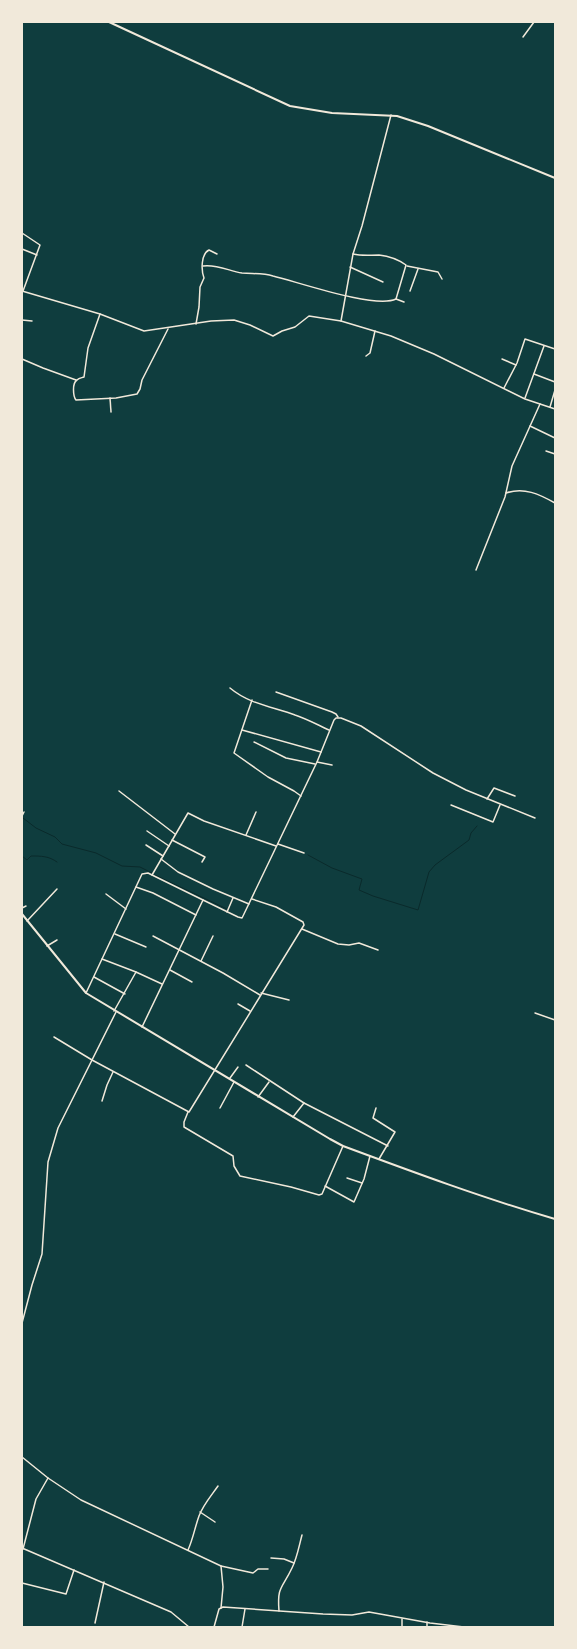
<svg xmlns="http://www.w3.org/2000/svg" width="577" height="1649" font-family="'Varela Round',sans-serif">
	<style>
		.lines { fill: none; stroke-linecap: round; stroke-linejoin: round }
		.stream { stroke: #0a2a2b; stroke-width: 1 }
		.minor { stroke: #f1e9da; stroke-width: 1.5 }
		.secondary { stroke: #f1e9da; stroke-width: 2 }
		.primary { stroke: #f1e9da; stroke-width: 2 }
	</style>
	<rect width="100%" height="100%" fill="#0f3d3e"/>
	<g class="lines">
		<g class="stream">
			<path d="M23 818 36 828 55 837 62 844 96 853 122 866 140 867 152 873"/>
			<path d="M308 855 332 868 362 879 359 890 373 896 418 910 429 872 435 865 469 840 471 833 477 826"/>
			<path d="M22 856 27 860 31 856C41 856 49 856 57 862"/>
			<path d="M155 875 227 909"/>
		</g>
		<g class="minor">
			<path d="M523 37 534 22"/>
			<path d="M22 233 40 245 23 291"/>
			<path d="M22 249 37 255"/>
			<path d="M203 266C217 264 229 271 242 273 253 274 263 273 273 276 298 282 375 309 396 299L406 265C399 260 388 256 379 255 369 255 362 256 353 254"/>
			<path d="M407 266 438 272 442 279"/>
			<path d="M350 267 383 282"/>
			<path d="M22 291 100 314 144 331 211 321 234 320 250 325 273 336 282 331 295 327 309 316 341 321 391 336 434 354 525 399 555 409"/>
			<path d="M410 291 418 269"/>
			<path d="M396 299 404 302"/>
			<path d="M100 314 88 348 84 377C81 378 79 378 77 380 72 383 73 396 76 400L116 398 137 394 140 389 142 380 168 329"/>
			<path d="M22 320 32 321"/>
			<path d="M341 321 353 254 362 226 391 115"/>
			<path d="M196 324 199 307 200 287 204 278C201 270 201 254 209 250L217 254"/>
			<path d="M366 356 370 353 375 331"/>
			<path d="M22 359 43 368 76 380"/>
			<path d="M502 359 516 365"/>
			<path d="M534 374 555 382"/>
			<path d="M504 388 517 363 525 339 555 349"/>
			<path d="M110 398 111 412"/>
			<path d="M525 398 544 346"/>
			<path d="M550 407 555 390"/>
			<path d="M530 426 555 438"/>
			<path d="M546 451 555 454"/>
			<path d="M506 493C524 487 539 494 555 503"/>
			<path d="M476 570 505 497 512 466 540 404"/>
			<path d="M230 688C249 704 273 707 295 715 307 719 318 725 329 730"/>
			<path d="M276 692 332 712 336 714 338 717"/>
			<path d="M252 700 234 753 268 777 294 791 301 796"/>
			<path d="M242 730 321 752"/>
			<path d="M254 742 286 758 315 764"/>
			<path d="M317 762 332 765"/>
			<path d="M119 791 175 834"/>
			<path d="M487 799 494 788 515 796"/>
			<path d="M451 805 493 822 500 805"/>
			<path d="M22 816 24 812"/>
			<path d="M147 831 169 846"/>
			<path d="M246 835 256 812"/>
			<path d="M172 840 205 857 202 862"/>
			<path d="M278 844 304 853"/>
			<path d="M146 845 163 856"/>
			<path d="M161 859 178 872 213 889 249 904"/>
			<path d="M152 875 188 813 204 821 276 846"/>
			<path d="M136 887 153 893 196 915"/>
			<path d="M106 894 126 909"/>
			<path d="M22 908 26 906"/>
			<path d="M227 912 233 898"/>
			<path d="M27 921 57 889"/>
			<path d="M302 929 338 944 349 945 359 943 378 950"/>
			<path d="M115 934 146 947"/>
			<path d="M153 936 223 973 260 995"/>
			<path d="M47 946 57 940"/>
			<path d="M102 959 136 972"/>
			<path d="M201 961 213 936"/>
			<path d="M170 970 192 982"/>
			<path d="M94 977 125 994"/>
			<path d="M86 993 142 874 148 873 203 900"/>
			<path d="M261 993 289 1000"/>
			<path d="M238 1004 250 1011"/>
			<path d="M114 1011 136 972 162 984"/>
			<path d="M535 1013 555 1020"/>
			<path d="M142 1027 203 900 238 917 242 918 243 916 317 762 334 720 336 718H341L361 726 433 773 466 790 535 818"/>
			<path d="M54 1037 92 1060 189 1112 304 925 303 922 276 907 252 899"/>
			<path d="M246 1065 304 1103"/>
			<path d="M230 1078 238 1067"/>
			<path d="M258 1097 269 1082"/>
			<path d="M102 1101 107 1085 113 1072"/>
			<path d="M220 1108 234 1082"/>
			<path d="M376 1108 373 1118 395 1132 379 1159"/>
			<path d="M188 1112 184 1122V1127L233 1156 234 1166 240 1176 291 1187 319 1195 322 1194 343 1146"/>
			<path d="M293 1117 304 1103 388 1146"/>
			<path d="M347 1178 362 1183"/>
			<path d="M325 1186 354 1202 364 1179 370 1156"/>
			<path d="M22 1323 32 1285 42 1254 48 1162 58 1128 116 1012"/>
			<path d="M22 1457 48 1478 81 1500 221 1566 223 1587 221 1608"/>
			<path d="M200 1512 215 1522"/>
			<path d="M22 1548 171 1612 189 1627"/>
			<path d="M23 1549 36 1499 48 1478"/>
			<path d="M188 1550C193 1539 195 1527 199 1516 203 1505 211 1496 218 1486"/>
			<path d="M271 1558 284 1559 294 1563"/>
			<path d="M221 1566 253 1573 258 1569H268"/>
			<path d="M22 1583 66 1594 74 1570"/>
			<path d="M279 1611C277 1586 282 1589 292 1568 297 1558 299 1546 302 1535"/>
			<path d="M95 1623 104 1582"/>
			<path d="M214 1627 219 1609 223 1607 323 1614 352 1615 369 1612 430 1623 464 1627"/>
			<path d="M242 1627 245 1609"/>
			<path d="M402 1627V1619"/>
			<path d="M427 1627V1622"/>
		</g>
		<path class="secondary" d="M109 22 290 106 332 113 397 116 428 126 555 178"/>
		<path class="primary" d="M22 914 86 993 330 1139 343 1146C413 1172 483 1198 555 1219"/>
	</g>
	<rect width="577" height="1649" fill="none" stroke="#f1e9da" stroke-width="46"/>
</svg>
